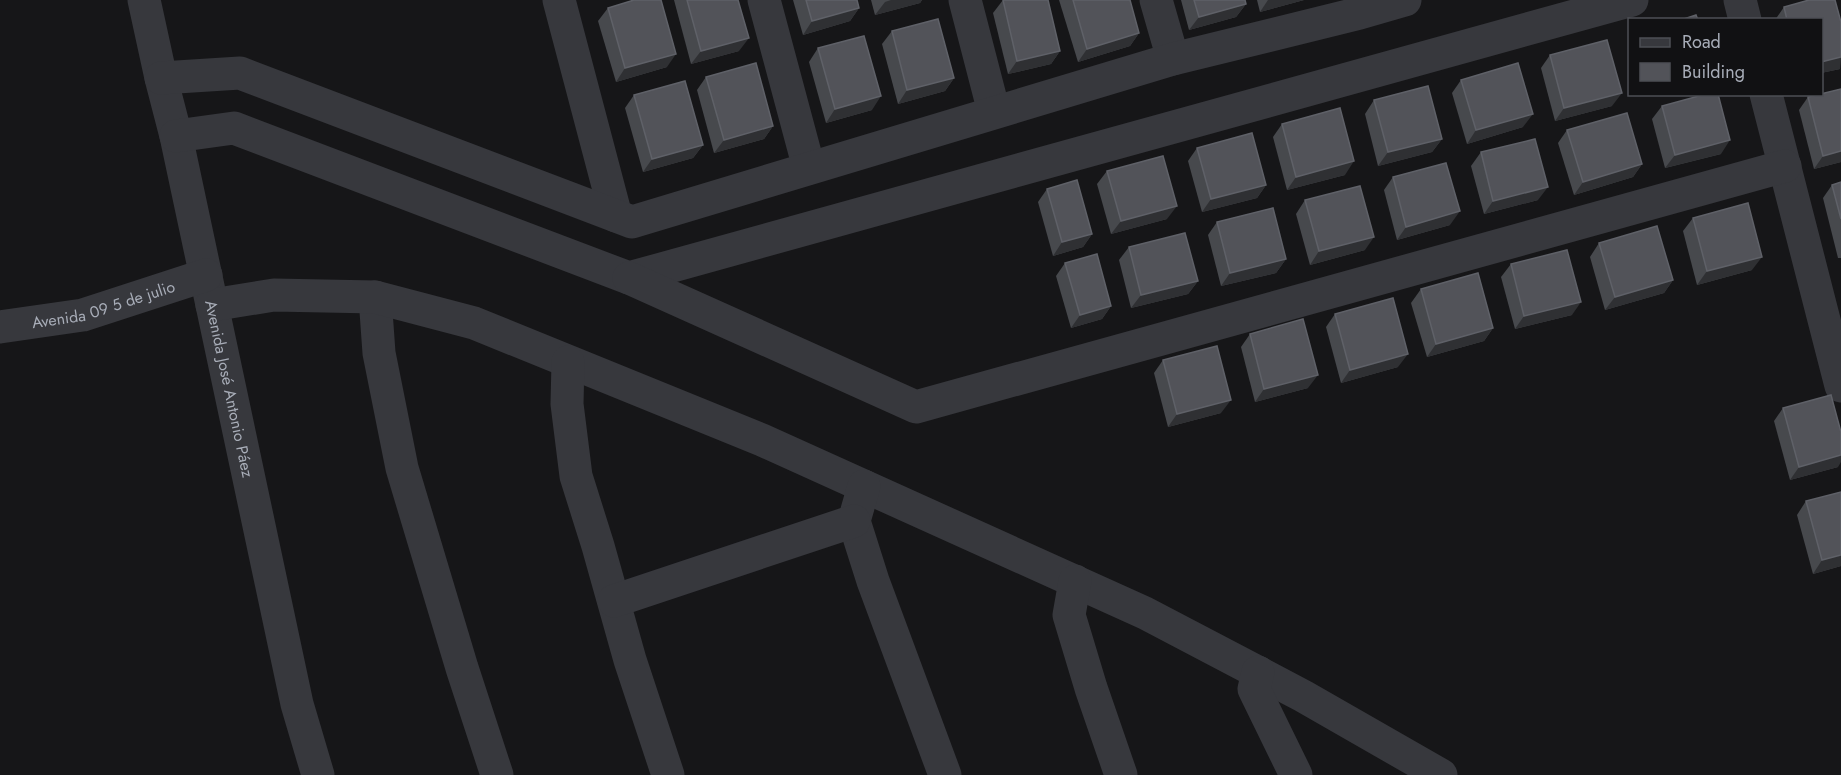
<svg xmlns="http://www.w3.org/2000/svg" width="1841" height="775" font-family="Jost,sans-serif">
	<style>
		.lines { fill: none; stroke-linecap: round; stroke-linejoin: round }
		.minor { stroke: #37383d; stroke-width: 33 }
		.wall { fill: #47494d }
		.shaded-wall { fill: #2f3033 }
		.building { fill: #525359; stroke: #5f6168; stroke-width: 1.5 }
		.labels { text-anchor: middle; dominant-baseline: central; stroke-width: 5; stroke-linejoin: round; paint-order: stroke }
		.street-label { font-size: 16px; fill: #a8adb8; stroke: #111113 }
	</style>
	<rect width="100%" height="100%" fill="#161618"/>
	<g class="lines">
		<g class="minor">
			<path id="s1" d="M144 0 161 78 176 136 297 704 318 775"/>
			<path d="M559 0 616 216"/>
			<path d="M764 0 809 168"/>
			<path d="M965 0 994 112"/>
			<path d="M1156 0 1173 59"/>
			<path d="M1740 0 1745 20"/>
			<path d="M161 78 240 73 632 222 1173 59 1360 13 1405 0"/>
			<path d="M1766 94 1841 386"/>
			<path d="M176 136 234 128 629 278 1632 0"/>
			<path d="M629 278 916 407 1785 166"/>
			<path d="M375 297 379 353 402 468 462 668 497 775"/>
			<path d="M212 305 274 295 375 297 474 323 762 440 1145 613 1303 696 1441 775"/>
			<path id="s2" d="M0 327 83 315 206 275"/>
			<path d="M568 362 567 404 576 476 598 546 630 660 668 775"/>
			<path d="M864 486 854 521 873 581 945 775"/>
			<path d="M1075 581 1069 615 1091 688 1121 775"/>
			<path d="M614 601 854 521"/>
			<path d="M1258 672 1254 689 1296 775"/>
		</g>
	</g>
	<g class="wall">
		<path d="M674 0H738L739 51 691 64Z"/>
		<path d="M793 0H857L859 8 850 21 803 35Z"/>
		<path d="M871 0H922L920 3 875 15Z"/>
		<path d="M1003 0 1060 51 1051 64 1008 74 993 13Z"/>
		<path d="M1059 0H1130L1139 33 1130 46 1078 62Z"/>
		<path d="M1181 0H1245L1246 4 1236 17 1189 30Z"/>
		<path d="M1257 0H1304L1260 12Z"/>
		<path d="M1809 0H1835L1841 22 1840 69 1821 73V20H1775L1784 7Z"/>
		<path d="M608 8 667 67 616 82 598 21Z"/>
		<path d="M892 31 954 78 945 91 898 104 882 44Z"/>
		<path d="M818 48 872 110 826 123 809 62Z"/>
		<path d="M1550 55 1612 106 1555 121 1541 68Z"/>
		<path d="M706 77 773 126 764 139 714 153 697 90Z"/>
		<path d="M1461 80 1523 127 1467 144 1452 93Z"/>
		<path d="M1841 89V162L1814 169 1799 110 1808 97Z"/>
		<path d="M634 95 703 145 693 158 643 172 625 108Z"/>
		<path d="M1374 100 1442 139 1432 152 1378 166 1365 114Z"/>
		<path d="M1662 106 1721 154 1665 168 1652 119Z"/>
		<path d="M1282 124 1345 175 1287 190 1273 137Z"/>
		<path d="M1567 130 1642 164 1633 177 1574 195 1558 143Z"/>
		<path d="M1197 148 1266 185 1257 198 1202 212 1188 161Z"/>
		<path d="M1481 152 1538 200 1484 214 1471 166Z"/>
		<path d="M1107 171 1167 219 1111 234 1097 184Z"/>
		<path d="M1393 177 1450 225 1397 240 1384 190Z"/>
		<path d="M1841 182V258H1838L1823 198 1832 185Z"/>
		<path d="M1047 189 1092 234 1083 247 1053 256 1038 202Z"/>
		<path d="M1305 200 1365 250 1310 265 1296 214Z"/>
		<path d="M1693 218 1752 270 1697 285 1683 231Z"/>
		<path d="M1217 222 1286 259 1276 273 1221 286 1208 235Z"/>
		<path d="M1599 243 1673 280 1664 293 1605 310 1590 257Z"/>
		<path d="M1129 247 1198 281 1188 294 1131 308 1119 260Z"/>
		<path d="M1065 263 1111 306 1102 319 1071 328 1056 276Z"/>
		<path d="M1511 264 1572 315 1515 329 1501 277Z"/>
		<path d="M1421 289 1493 328 1484 341 1427 357 1411 303Z"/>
		<path d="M1335 314 1398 367 1341 383 1326 327Z"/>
		<path d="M1250 334 1308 388 1255 402 1241 347Z"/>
		<path d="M1163 360 1221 413 1168 427 1154 373Z"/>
		<path d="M1783 408 1838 467 1790 480 1774 421Z"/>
		<path d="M1806 501 1841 566 1813 574 1797 515Z"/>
	</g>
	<g class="shaded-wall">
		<path d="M891 0H922L920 3 875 15 885 2Z"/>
		<path d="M1268 0H1304L1260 12Z"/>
		<path d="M1246 4 1236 17 1189 30 1199 17Z"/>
		<path d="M859 8 850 21 803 35 812 21Z"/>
		<path d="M1139 33 1130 46 1078 62 1087 49Z"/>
		<path d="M749 38 739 51 691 64 701 51Z"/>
		<path d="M1060 51 1051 64 1008 74 1017 61Z"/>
		<path d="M676 54 667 67 616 82 625 68Z"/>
		<path d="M1841 57 1840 69 1821 73V62Z"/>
		<path d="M954 78 945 91 898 104 907 90Z"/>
		<path d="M1622 93 1612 106 1555 121 1564 108Z"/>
		<path d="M881 96 872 110 826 123 835 109Z"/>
		<path d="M1533 114 1523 127 1467 144 1476 130Z"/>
		<path d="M773 126 764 139 714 153 724 140Z"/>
		<path d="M1442 139 1432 152 1378 166 1388 152Z"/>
		<path d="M1730 140 1721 154 1665 168 1675 155Z"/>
		<path d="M703 145 693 158 643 172 652 159Z"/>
		<path d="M1841 151V162L1814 169 1823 156Z"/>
		<path d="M1354 161 1345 175 1287 190 1296 177Z"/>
		<path d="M1642 164 1633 177 1574 195 1583 182Z"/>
		<path d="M1266 185 1257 198 1202 212 1211 199Z"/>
		<path d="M1548 187 1538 200 1484 214 1493 201Z"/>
		<path d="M1177 206 1167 219 1111 234 1121 221Z"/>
		<path d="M1460 211 1450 225 1397 240 1406 227Z"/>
		<path d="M1092 234 1083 247 1053 256 1062 242Z"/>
		<path d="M1374 237 1365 250 1310 265 1319 251Z"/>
		<path d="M1762 257 1752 270 1697 285 1707 271Z"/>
		<path d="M1286 259 1276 273 1221 286 1230 273Z"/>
		<path d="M1673 280 1664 293 1605 310 1615 297Z"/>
		<path d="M1198 281 1188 294 1131 308 1141 295Z"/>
		<path d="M1581 302 1572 315 1515 329 1524 316Z"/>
		<path d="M1111 306 1102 319 1071 328 1080 315Z"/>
		<path d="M1493 328 1484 341 1427 357 1436 344Z"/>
		<path d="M1408 354 1398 367 1341 383 1350 370Z"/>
		<path d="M1318 375 1308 388 1255 402 1264 389Z"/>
		<path d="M1231 400 1221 413 1168 427 1177 414Z"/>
		<path d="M1841 455V462L1838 467 1790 480 1799 467Z"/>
		<path d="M1841 555V566L1813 574 1822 560Z"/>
	</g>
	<g class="building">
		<path d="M634 0H661L676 54 625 68 608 8Z"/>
		<path d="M687 0H738L749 38 701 51Z"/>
		<path d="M806 0H857L859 8 812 21Z"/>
		<path d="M1003 0H1048L1060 51 1017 61Z"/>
		<path d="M1073 0H1130L1139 33 1087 49Z"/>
		<path d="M1194 0H1245L1246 4 1199 17Z"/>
		<path d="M1809 0H1835L1841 22V57L1821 62V20H1787L1784 7Z"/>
		<path d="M1696 15 1698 20H1681Z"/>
		<path d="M938 19 954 78 907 90 892 31Z"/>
		<path d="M864 36 881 96 835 109 818 48Z"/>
		<path d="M1607 40 1622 93 1564 108 1550 55Z"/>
		<path d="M756 63 773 126 724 140 706 77Z"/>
		<path d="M1518 63 1533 114 1476 130 1461 80Z"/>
		<path d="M685 81 703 145 652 159 634 95Z"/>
		<path d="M1428 86 1442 139 1388 152 1374 100Z"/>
		<path d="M1841 89V151L1823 156 1808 97Z"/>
		<path d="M1706 94H1718L1730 140 1675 155 1662 106Z"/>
		<path d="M1340 108 1354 161 1296 177 1282 124Z"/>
		<path d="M1627 113 1642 164 1583 182 1567 130Z"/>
		<path d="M1252 133 1266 185 1211 199 1197 148Z"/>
		<path d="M1535 139 1548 187 1493 201 1481 152Z"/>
		<path d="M1163 156 1177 206 1121 221 1107 171Z"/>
		<path d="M1446 163 1460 211 1406 227 1393 177Z"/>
		<path d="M1077 180 1092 234 1062 242 1047 189Z"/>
		<path d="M1841 182V219L1832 185Z"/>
		<path d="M1360 186 1374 237 1319 251 1305 200Z"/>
		<path d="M1748 203 1762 257 1707 271 1693 218Z"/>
		<path d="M1273 208 1286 259 1230 273 1217 222Z"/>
		<path d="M1657 226 1673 280 1615 297 1599 243Z"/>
		<path d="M1185 233 1198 281 1141 295 1129 247Z"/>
		<path d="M1567 250 1581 302 1524 316 1511 264Z"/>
		<path d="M1097 254 1111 306 1080 315 1065 263Z"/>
		<path d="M1478 273 1493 328 1436 344 1421 289Z"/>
		<path d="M1393 298 1408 354 1350 370 1335 314Z"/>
		<path d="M1303 319 1318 375 1264 389 1250 334Z"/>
		<path d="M1217 346 1231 400 1177 414 1163 360Z"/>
		<path d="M1831 395 1841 432V455L1799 467 1783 408Z"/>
		<path d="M1841 492V555L1822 560 1806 501Z"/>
	</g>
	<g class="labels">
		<g class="street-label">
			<text stroke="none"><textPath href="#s2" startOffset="106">Avenida 09 5 de julio</textPath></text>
			<text stroke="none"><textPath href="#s1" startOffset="398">Avenida José Antonio Páez</textPath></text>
		</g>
	</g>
	<rect x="1628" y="18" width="195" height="78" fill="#111113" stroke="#4d4f55" stroke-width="1.5"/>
	<rect x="1640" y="38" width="30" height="9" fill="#37383d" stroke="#4d4f55" stroke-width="1.5"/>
	<text x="1682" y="48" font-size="18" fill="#a8adb8">Road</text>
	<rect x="1640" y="63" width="30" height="18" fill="#525359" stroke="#4d4f55" stroke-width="1.5"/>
	<text x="1682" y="78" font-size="18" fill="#a8adb8">Building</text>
</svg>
